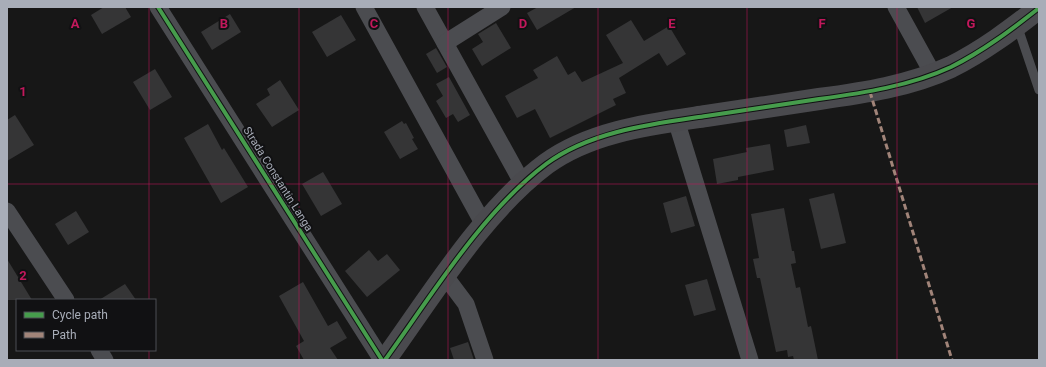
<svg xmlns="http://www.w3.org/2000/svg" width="1046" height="367" font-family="Roboto,sans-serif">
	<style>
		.building { fill: #353536 }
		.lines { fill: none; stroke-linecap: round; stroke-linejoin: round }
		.lane { stroke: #4b4c50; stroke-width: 9 }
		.street { stroke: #4b4c50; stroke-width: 17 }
		.secondary { stroke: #4a4a4e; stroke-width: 22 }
		.quiet { stroke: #a18479; stroke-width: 3; stroke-dasharray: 6 3; stroke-linecap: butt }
		.cycleway-casing { stroke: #111113; stroke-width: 6 }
		.cycleway { stroke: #469c4c; stroke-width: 4 }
		.grid { fill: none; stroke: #c2185b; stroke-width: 1; stroke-opacity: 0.55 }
		.labels { text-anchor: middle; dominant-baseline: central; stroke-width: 4; stroke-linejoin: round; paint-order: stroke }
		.street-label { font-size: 11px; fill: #a8adb8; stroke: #111113 }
		.grid-label { font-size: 13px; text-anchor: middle; font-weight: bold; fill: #c2185b; stroke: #111113; stroke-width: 4; stroke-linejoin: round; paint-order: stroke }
	</style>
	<rect width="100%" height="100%" fill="#171717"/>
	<g class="building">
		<path d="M104 7H125L131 17 102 34 91 15Z"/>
		<path d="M538 7H576L537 30 527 13Z"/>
		<path d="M917 7H953L925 23Z"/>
		<path d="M230 14 241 32 212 50 201 32Z"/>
		<path d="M341 15 356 40 327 57 312 32Z"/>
		<path d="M631 20 644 41 669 26 686 54 667 66 659 53 619 78 626 93 613 99 616 105 550 138 535 109 517 118 505 96 538 78 533 70 557 56 568 75 575 71 582 82 623 63 606 35Z"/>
		<path d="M496 23 511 48 482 66 472 49 483 42 478 34Z"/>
		<path d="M436 48 447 67 437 73 426 54Z"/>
		<path d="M155 69 172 97 150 110 133 82Z"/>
		<path d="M449 77 470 115 458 122 453 114 446 118 436 101 443 96 436 84Z"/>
		<path d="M280 80 299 110 272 127 256 104 270 95 267 89Z"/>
		<path d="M15 115 34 145 7 161V120Z"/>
		<path d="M402 121 404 124 406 123 414 138 412 139 418 149 400 159 384 132Z"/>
		<path d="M208 124 222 150 224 148 248 187 221 203 184 138Z"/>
		<path d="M806 125 810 143 787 147 784 130Z"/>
		<path d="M770 144 774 170 738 177V180L717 184 713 159 747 152 746 148Z"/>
		<path d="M323 172 342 204 321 216 302 184Z"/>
		<path d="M834 193 846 243 821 249 809 199Z"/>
		<path d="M686 196 695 226 671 233 663 203Z"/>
		<path d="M784 208 792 251H794L796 263 791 264 796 288 800 287 808 327 811 326 818 360H794L793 356 788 357 787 350 776 352 760 278H757L753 259 759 258 751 214Z"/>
		<path d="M76 211 89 232 68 245 55 224Z"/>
		<path d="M369 250 378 261 387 254 400 270 367 297 345 271Z"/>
		<path d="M7 259 32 300H7Z"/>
		<path d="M707 279 716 310 694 316 685 285Z"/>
		<path d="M303 282 328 326 337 321 347 338 330 348 338 360H304L296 346 304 341 279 296Z"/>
		<path d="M125 284 136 300H99Z"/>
		<path d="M468 342 474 360H454L450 348Z"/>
	</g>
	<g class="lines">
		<path class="lane" d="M1017 25 1039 90"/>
		<g class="street">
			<path d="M158 7 382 360"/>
			<path d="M364 7 484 225"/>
			<path d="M425 7 523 184"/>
			<path d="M896 7 933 74"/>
			<path d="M445 43 502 7"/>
			<path d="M676 120 750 360"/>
			<path d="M7 211 66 300"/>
			<path d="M445 276 466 304 485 360"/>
			<path d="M99 350 105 360"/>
		</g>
		<path class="secondary" d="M385 360C432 295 482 212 546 164 591 131 652 124 706 116 744 110 781 105 819 99 863 93 910 86 951 67 983 51 1011 30 1039 8"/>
		<path class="quiet" d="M870 92 952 360"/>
		<defs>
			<g id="cycleway">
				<path d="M158 7 382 360"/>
				<path d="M385 360C432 295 482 212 546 164 591 131 652 124 706 116 744 110 781 105 819 99 863 93 910 86 951 67 983 51 1011 30 1039 8"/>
			</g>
		</defs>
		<use href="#cycleway" class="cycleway-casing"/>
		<use href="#cycleway" class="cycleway"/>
	</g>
	<path class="grid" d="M149 7V300M299 7V360M448 7V360M598 7V360M747 7V360M897 7V360M7 184H1039M149 350V360"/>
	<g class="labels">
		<g class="street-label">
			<text transform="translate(278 179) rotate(58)">Strada Constantin Langa</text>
		</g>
	</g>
	<g class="grid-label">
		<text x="75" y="28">A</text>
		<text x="224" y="28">B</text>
		<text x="374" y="28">C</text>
		<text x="523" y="28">D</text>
		<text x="672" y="28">E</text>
		<text x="822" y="28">F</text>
		<text x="971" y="28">G</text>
		<text x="23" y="96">1</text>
		<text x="23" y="280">2</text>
	</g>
	<rect width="1046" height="367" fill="none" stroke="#a8adb8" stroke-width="16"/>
	<rect x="16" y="299" width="140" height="52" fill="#111113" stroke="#4d4f55"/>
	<rect x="24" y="312" width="20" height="6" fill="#469c4c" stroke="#4d4f55"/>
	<text x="52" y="319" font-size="12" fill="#a8adb8">Cycle path</text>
	<rect x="24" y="332" width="20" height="6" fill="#a18479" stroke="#4d4f55"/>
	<text x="52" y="339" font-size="12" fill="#a8adb8">Path</text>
</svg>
